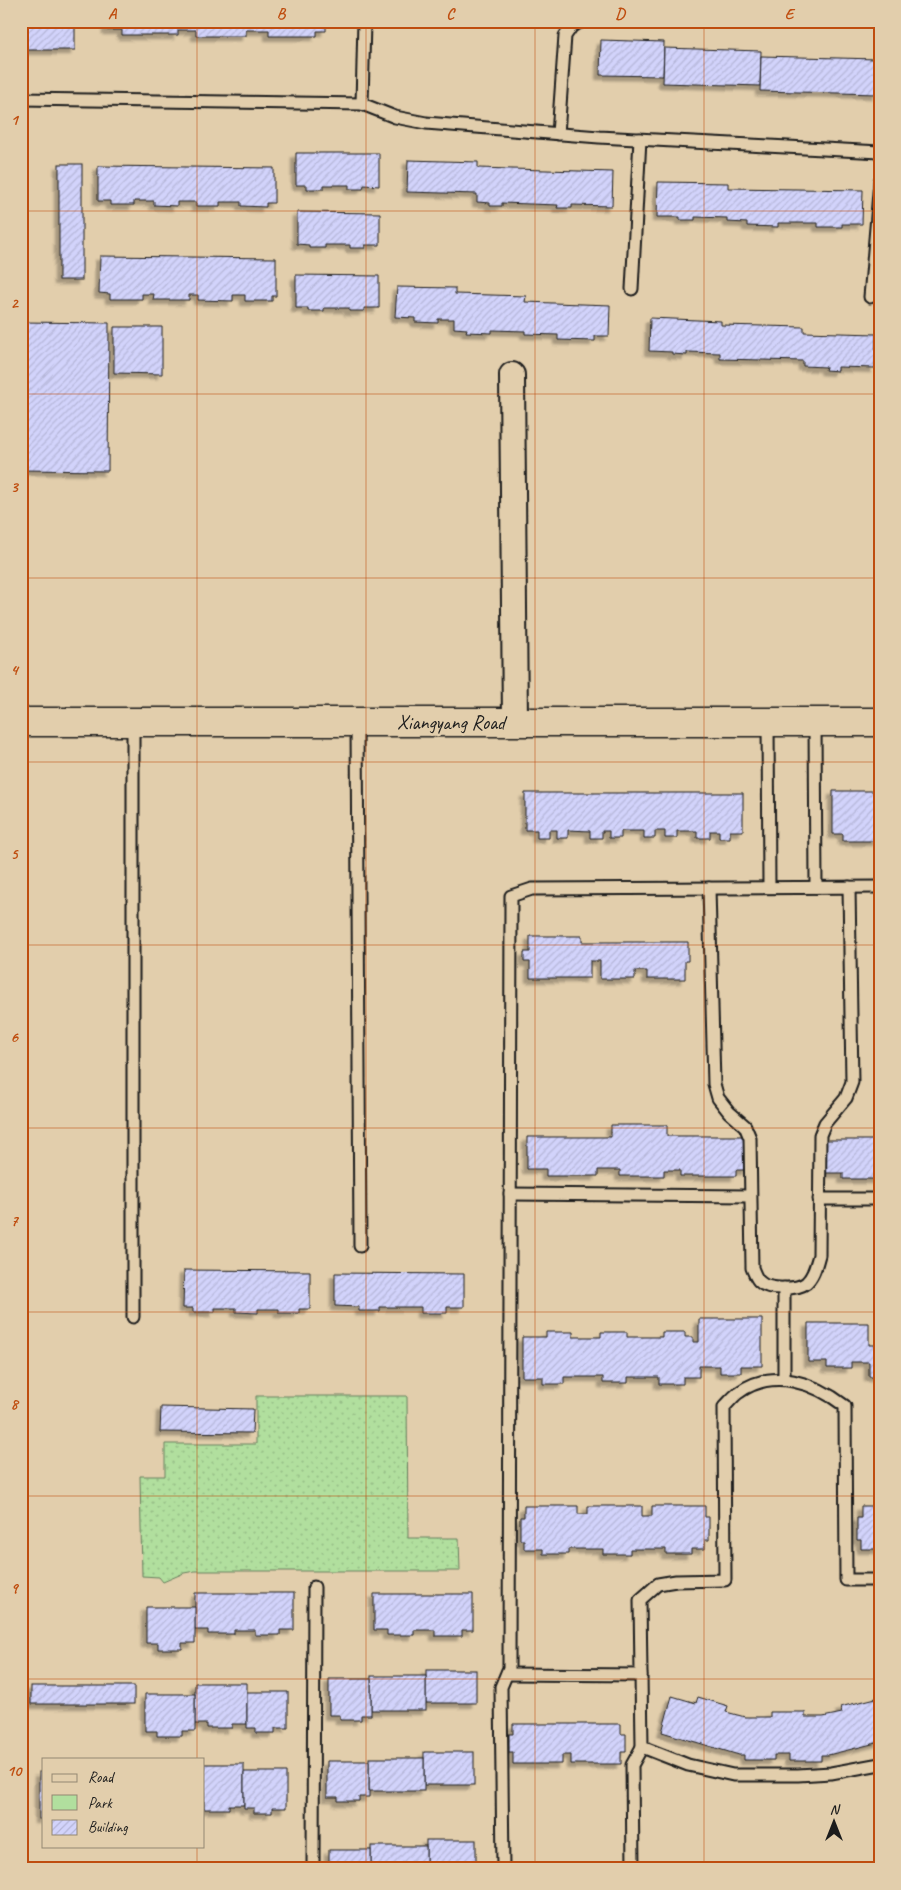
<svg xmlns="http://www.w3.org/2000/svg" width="901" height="1890" font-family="Caveat,sans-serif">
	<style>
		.green { fill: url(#green-dots); stroke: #667e5d }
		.building { fill: url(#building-hatch); stroke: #1c1c1c; filter: url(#shadow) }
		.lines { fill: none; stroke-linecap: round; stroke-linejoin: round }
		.service-casing { stroke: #1c1c1c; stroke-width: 15 }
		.minor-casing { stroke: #1c1c1c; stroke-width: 28 }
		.tertiary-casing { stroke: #1c1c1c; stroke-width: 31 }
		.service { stroke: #e2ceac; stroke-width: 11 }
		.minor { stroke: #e2ceac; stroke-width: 24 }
		.tertiary { stroke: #e2ceac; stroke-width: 28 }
		.grid { fill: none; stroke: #bf4d0f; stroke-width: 1; stroke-opacity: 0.55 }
		.labels { text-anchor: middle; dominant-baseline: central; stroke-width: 4.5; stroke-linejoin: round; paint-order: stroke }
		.street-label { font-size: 20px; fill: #1c1c1c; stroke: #e2ceac }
		.neatline { fill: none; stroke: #bf4d0f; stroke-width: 2 }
		.grid-label { font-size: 16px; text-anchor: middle; font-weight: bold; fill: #bf4d0f }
	</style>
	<defs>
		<pattern id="green-dots" width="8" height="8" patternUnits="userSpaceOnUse" patternTransform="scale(1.25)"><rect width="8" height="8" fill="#b1df9e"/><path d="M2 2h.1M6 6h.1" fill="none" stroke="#98bf88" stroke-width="1.8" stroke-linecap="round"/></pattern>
		<pattern id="building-hatch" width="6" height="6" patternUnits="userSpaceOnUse" patternTransform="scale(1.25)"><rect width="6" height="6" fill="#d2d3fb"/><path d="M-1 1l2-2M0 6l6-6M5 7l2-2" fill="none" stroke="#b4b5d7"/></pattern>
		<filter id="shadow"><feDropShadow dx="-4.5" dy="4.5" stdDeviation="1" flood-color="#0004"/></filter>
	</defs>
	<rect width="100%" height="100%" fill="#e2ceac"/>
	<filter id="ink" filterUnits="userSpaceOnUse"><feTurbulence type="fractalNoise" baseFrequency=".02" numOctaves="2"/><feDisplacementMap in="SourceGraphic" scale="10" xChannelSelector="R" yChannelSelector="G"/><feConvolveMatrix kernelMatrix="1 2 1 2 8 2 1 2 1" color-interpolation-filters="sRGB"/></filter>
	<g filter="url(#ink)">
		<path class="green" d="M256 1396H407L408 1538H459L460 1571H195L184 1573 163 1582 159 1577 142 1576 140 1476H165V1444H256Z"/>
		<g class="building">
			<rect x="22" y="21" width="53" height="29"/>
			<path d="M107 21H326V31H317V36H269V30H246V36H196V30H178V35H122V30H107Z"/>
			<path d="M601 40 664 42 663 76 600 75Z"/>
			<path d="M664 48 761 51 760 86 663 83Z"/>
			<path d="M761 56 877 59V94L760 91Z"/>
			<path d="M296 153H379V186L364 185 363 189H349V185H324V189H307V185H296Z"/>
			<path d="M408 160 478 162V168L613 172 612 206 572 205V208H557L558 205 502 203V206H490V203L477 202V194L407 192Z"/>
			<rect x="59" y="164" width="23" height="116"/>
			<path d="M98 166 274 168V203H266V207L241 206V202H220V206H196V202H177V206L154 205V201H134V205H110V201H98Z"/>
			<path d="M658 182 728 183V188L863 190 862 224H842V227H818V223H778V227L747 226V223L727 222V218L695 217V220H680V217H657Z"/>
			<path d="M297 212 380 213V245H365V248H350V245H325V248H309V245L297 244Z"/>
			<path d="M100 256 276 258V296H272V301H245V295H233V301L198 300V295H189V300H153L154 294H142V299H110V294L99 293Z"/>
			<path d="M296 275 379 276V308H364V311H349V308H324V311H308V308H296Z"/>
			<path d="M397 287 455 288V294L526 296 525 302 610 305 609 336H595V341L558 340V335L525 334V331L492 330V333L466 332 467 329 454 328V319H438V323L415 322V318L395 317Z"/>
			<path d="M650 318 721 321V325L804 327V332L876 334 875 368 838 367V371L825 370 826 367 803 366V361L720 359V353L687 352V355L672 354V352L649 351Z"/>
			<path d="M21 322 109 323 108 471 21 470Z"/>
			<path d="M114 327H162V374L114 373Z"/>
			<path d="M833 791H880V834H877V841H843V834H833Z"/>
			<path d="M525 793H743V831H730V838H719V831H710V838H697V831H677V838H665V831H655V838H644V831H621V838H609V831H602V838H590V831L568 830V838H557V830H549V838H537V830H525Z"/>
			<path d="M530 936H582V942H688V961H685V979H647V971H635V979H600V961H590V978H530V962H524V952H530Z"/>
			<path d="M611 1125H667V1136H747V1170H736V1176H680V1170H664V1176H620V1170H598V1176H546V1169H527V1137H611Z"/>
			<path d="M824 1140H880V1179H843V1173H824Z"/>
			<path d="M184 1270 310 1271V1309H299V1313H279V1309H258V1313L236 1312V1308H215V1312H193V1308H183Z"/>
			<path d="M335 1273 464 1274V1307H447V1313H421V1307H380V1311H359V1307L335 1306Z"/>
			<path d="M699 1319H762V1366H741V1373H720V1366H699V1377H683V1384H659V1377H628V1383H603V1377H564V1384H543V1377H522V1337H546V1332H573V1337H601V1332H627V1337H662V1332H685V1337H693V1342H699Z"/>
			<path d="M808 1323H869V1345H880V1377H869V1362H851V1368H827V1362H808Z"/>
			<path d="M161 1407 253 1409 252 1433 160 1432Z"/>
			<path d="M524 1506H578V1514H588V1506H642V1516H652V1506H705V1517H709V1540H705V1549H691V1554H666V1549H630V1554H603V1549H568V1554H543V1549H524V1540H520V1517H524Z"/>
			<path d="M861 1506H880V1549H861V1540H857V1518H861Z"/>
			<path d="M195 1593H294V1630H280V1635H255V1630H234V1634H208V1630H195Z"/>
			<path d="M374 1594H473V1630H462V1636H435V1630H414V1635H387V1630H374Z"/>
			<path d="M146 1607H195V1643H182V1649H158V1643H146Z"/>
			<rect x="426" y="1670" width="50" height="33"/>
			<rect x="371" y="1676" width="55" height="34"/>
			<path d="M329 1679H371V1715H361V1720H340V1715H329Z"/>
			<path d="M195 1683H247V1724H232V1728H207V1724H195Z"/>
			<rect x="31" y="1686" width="103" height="18"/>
			<path d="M247 1692H288V1728H275V1733H256V1728H247Z"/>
			<path d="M145 1694H195V1731H182V1736H157V1731H145Z"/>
			<path d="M672 1696 696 1703 698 1697 728 1706 726 1712 745 1717H770V1712H805V1717H823L842 1713 840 1707 876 1698 877 1704 880 1703V1742L828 1755H821V1761H789V1755H774V1760H744V1755H739L662 1732Z"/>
			<path d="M513 1724H621V1734H626V1752H621V1764H571V1755H562V1764H513V1752H509V1734H513Z"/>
			<rect x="424" y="1752" width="50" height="33"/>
			<rect x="369" y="1758" width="55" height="33"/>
			<path d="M327 1761H369V1797H359V1801H338V1797H327Z"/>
			<path d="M204 1764H244V1805H229V1809H204Z"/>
			<rect x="39" y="1772" width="5" height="47"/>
			<path d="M244 1772H286V1808H272V1813H254V1808H244Z"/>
			<rect x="426" y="1840" width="50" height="29"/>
			<rect x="371" y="1846" width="55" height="23"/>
			<rect x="329" y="1850" width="42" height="19"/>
		</g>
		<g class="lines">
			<defs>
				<g id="service">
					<path d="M21 99 362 104 364 21"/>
					<path d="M362 104 395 117 426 123 599 137 880 152"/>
					<path d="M558 134 565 36 572 26 583 21"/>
					<path d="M632 289 640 139"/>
					<path d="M870 297 880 181"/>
					<path d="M133 722V1317"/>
					<path d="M357 722 360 1246"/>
					<path d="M768 722 769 887"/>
					<path d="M815 722 816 887"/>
					<path d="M709 888 714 1084 718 1098 729 1112 745 1126 750 1138 752 1268C754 1272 756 1279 760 1282 768 1290 797 1290 806 1283 814 1276 816 1265 819 1255L820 1135 825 1123 846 1098 852 1082 849 887"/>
					<path d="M510 1194 750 1196"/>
					<path d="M819 1199H880"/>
					<path d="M784 1288V1379"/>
					<path d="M880 1580H846L845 1406C815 1383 773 1367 738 1393 733 1397 729 1402 724 1407L725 1580 676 1581 658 1584 640 1600 642 1747 688 1765 733 1775H798L831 1773 880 1764"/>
					<path d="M507 1674 641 1675"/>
					<path d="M313 1869 314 1587"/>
					<path d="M503 1869 501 1687 509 1668 511 896 532 889 880 887"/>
					<path d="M633 1869 632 1765 642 1747"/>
				</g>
				<path id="minor" d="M512 375 515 722"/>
				<path id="tertiary" d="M21 722H880"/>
			</defs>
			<use href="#service" class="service-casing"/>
			<use href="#minor" class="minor-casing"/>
			<use href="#tertiary" class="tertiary-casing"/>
			<use href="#service" class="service"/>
			<use href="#minor" class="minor"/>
			<use href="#tertiary" class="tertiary"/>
		</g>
	</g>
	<path class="grid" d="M197 21V1759M366 21V1869M535 21V1869M704 21V1869M21 211H880M21 394H880M21 578H880M21 762H880M21 945H880M21 1128H880M21 1312H880M21 1496H880M21 1679H880M197 1846V1869"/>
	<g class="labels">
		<g class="street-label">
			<text x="451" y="722">Xiangyang Road</text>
		</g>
	</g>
	<rect width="901" height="1890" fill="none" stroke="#e2ceac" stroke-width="55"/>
	<rect x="42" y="1758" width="162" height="90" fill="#e2ceac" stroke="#938772"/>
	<rect x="52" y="1774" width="25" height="8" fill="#e2ceac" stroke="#938772"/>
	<text x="88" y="1782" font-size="15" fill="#1c1c1c">Road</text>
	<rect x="52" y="1795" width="25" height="15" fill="#b1df9e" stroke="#938772"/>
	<text x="88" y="1808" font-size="15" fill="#1c1c1c">Park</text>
	<rect x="52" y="1820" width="25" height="15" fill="url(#building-hatch)" stroke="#938772"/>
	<text x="88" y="1832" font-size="15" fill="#1c1c1c">Building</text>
	<g transform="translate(834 1822)" stroke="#e2ceac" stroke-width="4" paint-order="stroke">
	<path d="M0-4L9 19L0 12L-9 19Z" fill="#1c1c1c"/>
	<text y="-8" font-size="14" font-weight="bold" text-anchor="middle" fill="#1c1c1c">N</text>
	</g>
	<rect x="28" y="28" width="846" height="1834" class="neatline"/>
	<g class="grid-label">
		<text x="112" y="19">A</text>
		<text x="281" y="19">B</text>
		<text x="450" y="19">C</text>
		<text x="620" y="19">D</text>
		<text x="789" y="19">E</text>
		<text x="14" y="125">1</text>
		<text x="14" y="308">2</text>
		<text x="14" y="492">3</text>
		<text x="14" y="675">4</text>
		<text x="14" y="859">5</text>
		<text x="14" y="1042">6</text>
		<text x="14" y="1226">7</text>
		<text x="14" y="1409">8</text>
		<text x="14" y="1593">9</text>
		<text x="14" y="1776">10</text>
	</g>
</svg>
